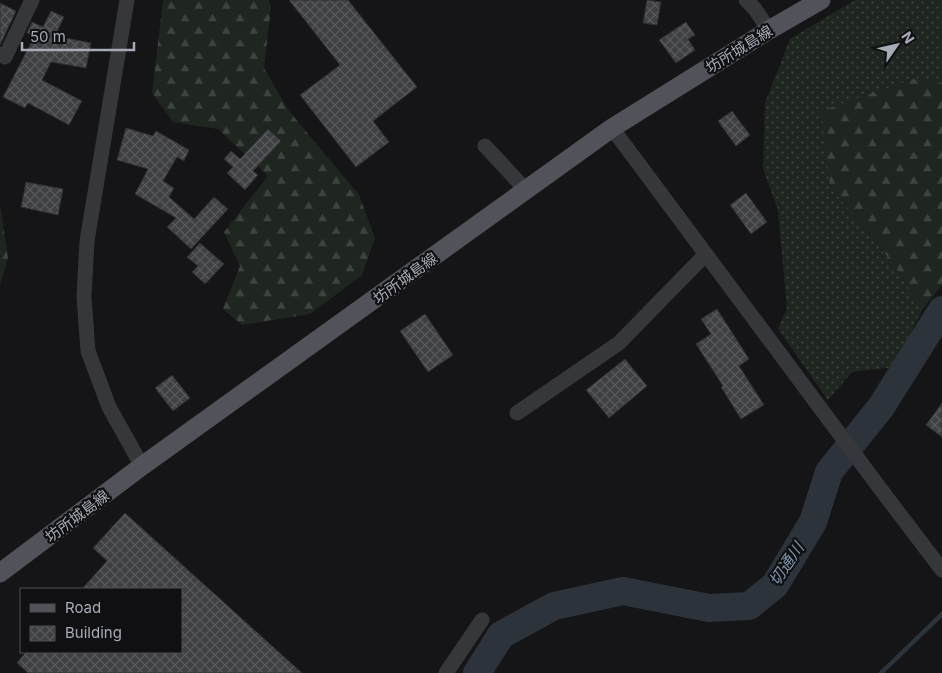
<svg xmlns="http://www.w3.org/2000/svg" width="942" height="673" font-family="Inter,'Noto Sans JP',sans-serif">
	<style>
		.grass { fill: url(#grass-dots) }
		.forest { fill: url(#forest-firs) }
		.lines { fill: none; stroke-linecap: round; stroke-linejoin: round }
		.stream { stroke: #2c333a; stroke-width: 4.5 }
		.river { stroke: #2c333a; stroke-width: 28 }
		.building { fill: url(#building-cross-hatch); stroke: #2f2f33 }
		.minor { stroke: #36373b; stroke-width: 15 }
		.major { stroke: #52535a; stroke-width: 19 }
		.labels { text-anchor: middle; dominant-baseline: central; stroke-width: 4.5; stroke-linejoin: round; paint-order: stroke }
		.street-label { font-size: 15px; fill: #a7abb6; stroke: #101012 }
		.water-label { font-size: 16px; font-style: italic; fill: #7f96b0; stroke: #101012 }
	</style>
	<defs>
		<pattern id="grass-dots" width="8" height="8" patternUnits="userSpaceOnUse" patternTransform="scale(1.25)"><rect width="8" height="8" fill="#1f2620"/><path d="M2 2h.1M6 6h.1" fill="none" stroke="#3d433e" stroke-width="1.8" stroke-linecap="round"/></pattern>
		<pattern id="forest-firs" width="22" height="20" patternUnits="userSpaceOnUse" patternTransform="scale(1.25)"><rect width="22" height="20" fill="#1f2620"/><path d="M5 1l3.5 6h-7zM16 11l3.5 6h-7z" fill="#3d433e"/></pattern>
		<pattern id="building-cross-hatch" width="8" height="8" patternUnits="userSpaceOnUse" patternTransform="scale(1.25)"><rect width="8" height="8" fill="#3f4044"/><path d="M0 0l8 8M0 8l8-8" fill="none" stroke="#58595d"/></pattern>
	</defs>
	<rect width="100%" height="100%" fill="#151517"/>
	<path class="grass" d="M855 0H942V83L913 79 830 186 895 266 922 310 895 367 852 372 828 400 778 329 787 308 778 210 763 169 765 103 790 39Z"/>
	<g class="forest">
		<path d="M163 0H269L271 7 264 68 289 111 359 195 375 238 362 275 310 314 242 325 223 309 240 266 224 232 268 176 218 129 173 122 152 93Z"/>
		<path d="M913 79 942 83V285L922 310 895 266 830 186 821 111Z"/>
		<path d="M0 204 8 258 0 285Z"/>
	</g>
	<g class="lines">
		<path class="stream" d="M881 673 942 614"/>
		<path class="river" d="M477 673 501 635 554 606 623 591 709 608 749 606 775 585 813 522 829 472 881 407 942 310"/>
	</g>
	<g class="building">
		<path d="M289 0H348L417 87 373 121 389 142 356 167 300 95 340 65Z"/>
		<path d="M647 0 661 2 657 25 643 23Z"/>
		<path d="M0 3 16 11 0 45Z"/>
		<path d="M51 11 64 17 55 36 91 43 86 68 51 62 42 80 82 101 69 125 28 103 25 108 3 97 34 37 27 33 32 22 43 27Z"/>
		<path d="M686 22 695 35 688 39 695 50 676 63 659 40Z"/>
		<path d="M732 111 750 135 736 146 718 121Z"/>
		<path d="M126 128 153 136 156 131 189 150 184 161 177 157 163 181 174 188 169 197 194 219 214 197 228 209 191 249 167 227 176 218 135 194 148 169 117 160Z"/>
		<path d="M268 129 281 141 253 171 258 175 245 190 227 173 233 167 224 159 231 151 240 159Z"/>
		<path d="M26 182 63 189 58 215 21 207Z"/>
		<path d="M746 193 767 222 751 234 730 205Z"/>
		<path d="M200 243 224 264 205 284 192 272 198 266 187 257Z"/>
		<path d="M717 309 749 359 739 366 764 405 741 419 721 387 723 386 696 344 711 334 701 319Z"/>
		<path d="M425 314 453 355 428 372 400 331Z"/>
		<path d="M625 359 647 386 609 418 586 390Z"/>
		<path d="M172 375 190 398 173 411 155 388Z"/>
		<path d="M942 403V437L926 425Z"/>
		<path d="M125 513 302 673H28L17 663 26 652H181V589H82L107 561 93 548Z"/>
	</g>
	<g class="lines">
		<g class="minor">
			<path d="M127 0 87 241 84 297 88 351 109 407 142 466"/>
			<path d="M746 0 755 9 769 30"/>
			<path d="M0 54 5 57 32 0"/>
			<path d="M612 128 879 487 942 570"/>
			<path d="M485 146 526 190"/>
			<path d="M517 413 619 343 706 254"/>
			<path d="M446 673 482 620"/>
		</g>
		<path class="major" d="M0 573 142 466 612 128 769 30 821 0"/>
	</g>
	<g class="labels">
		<g class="street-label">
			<text transform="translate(739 49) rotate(-32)">坊所城島線</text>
			<text transform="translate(405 278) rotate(-36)">坊所城島線</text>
			<text transform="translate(77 516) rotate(-37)">坊所城島線</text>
		</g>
		<g class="water-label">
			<text transform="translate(786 564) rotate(-56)">切通川</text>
		</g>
	</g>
	<rect x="20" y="588" width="162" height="65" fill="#101012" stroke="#4c4e54"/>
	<rect x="30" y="604" width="25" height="8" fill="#52535a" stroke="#4c4e54"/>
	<text x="65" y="613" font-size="15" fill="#a7abb6">Road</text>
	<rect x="30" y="626" width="25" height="15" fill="url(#building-cross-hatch)" stroke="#4c4e54"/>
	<text x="65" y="638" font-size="15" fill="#a7abb6">Building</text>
	<g transform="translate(897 45) rotate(56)" stroke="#101012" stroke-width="4" paint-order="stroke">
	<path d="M0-4L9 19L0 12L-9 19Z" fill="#a7abb6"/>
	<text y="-8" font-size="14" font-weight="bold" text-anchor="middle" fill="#a7abb6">N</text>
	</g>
	<path d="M22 42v8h112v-8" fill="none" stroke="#a7abb6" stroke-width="2.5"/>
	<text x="30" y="42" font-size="15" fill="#a7abb6" stroke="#101012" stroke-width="4" paint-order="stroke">50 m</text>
</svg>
